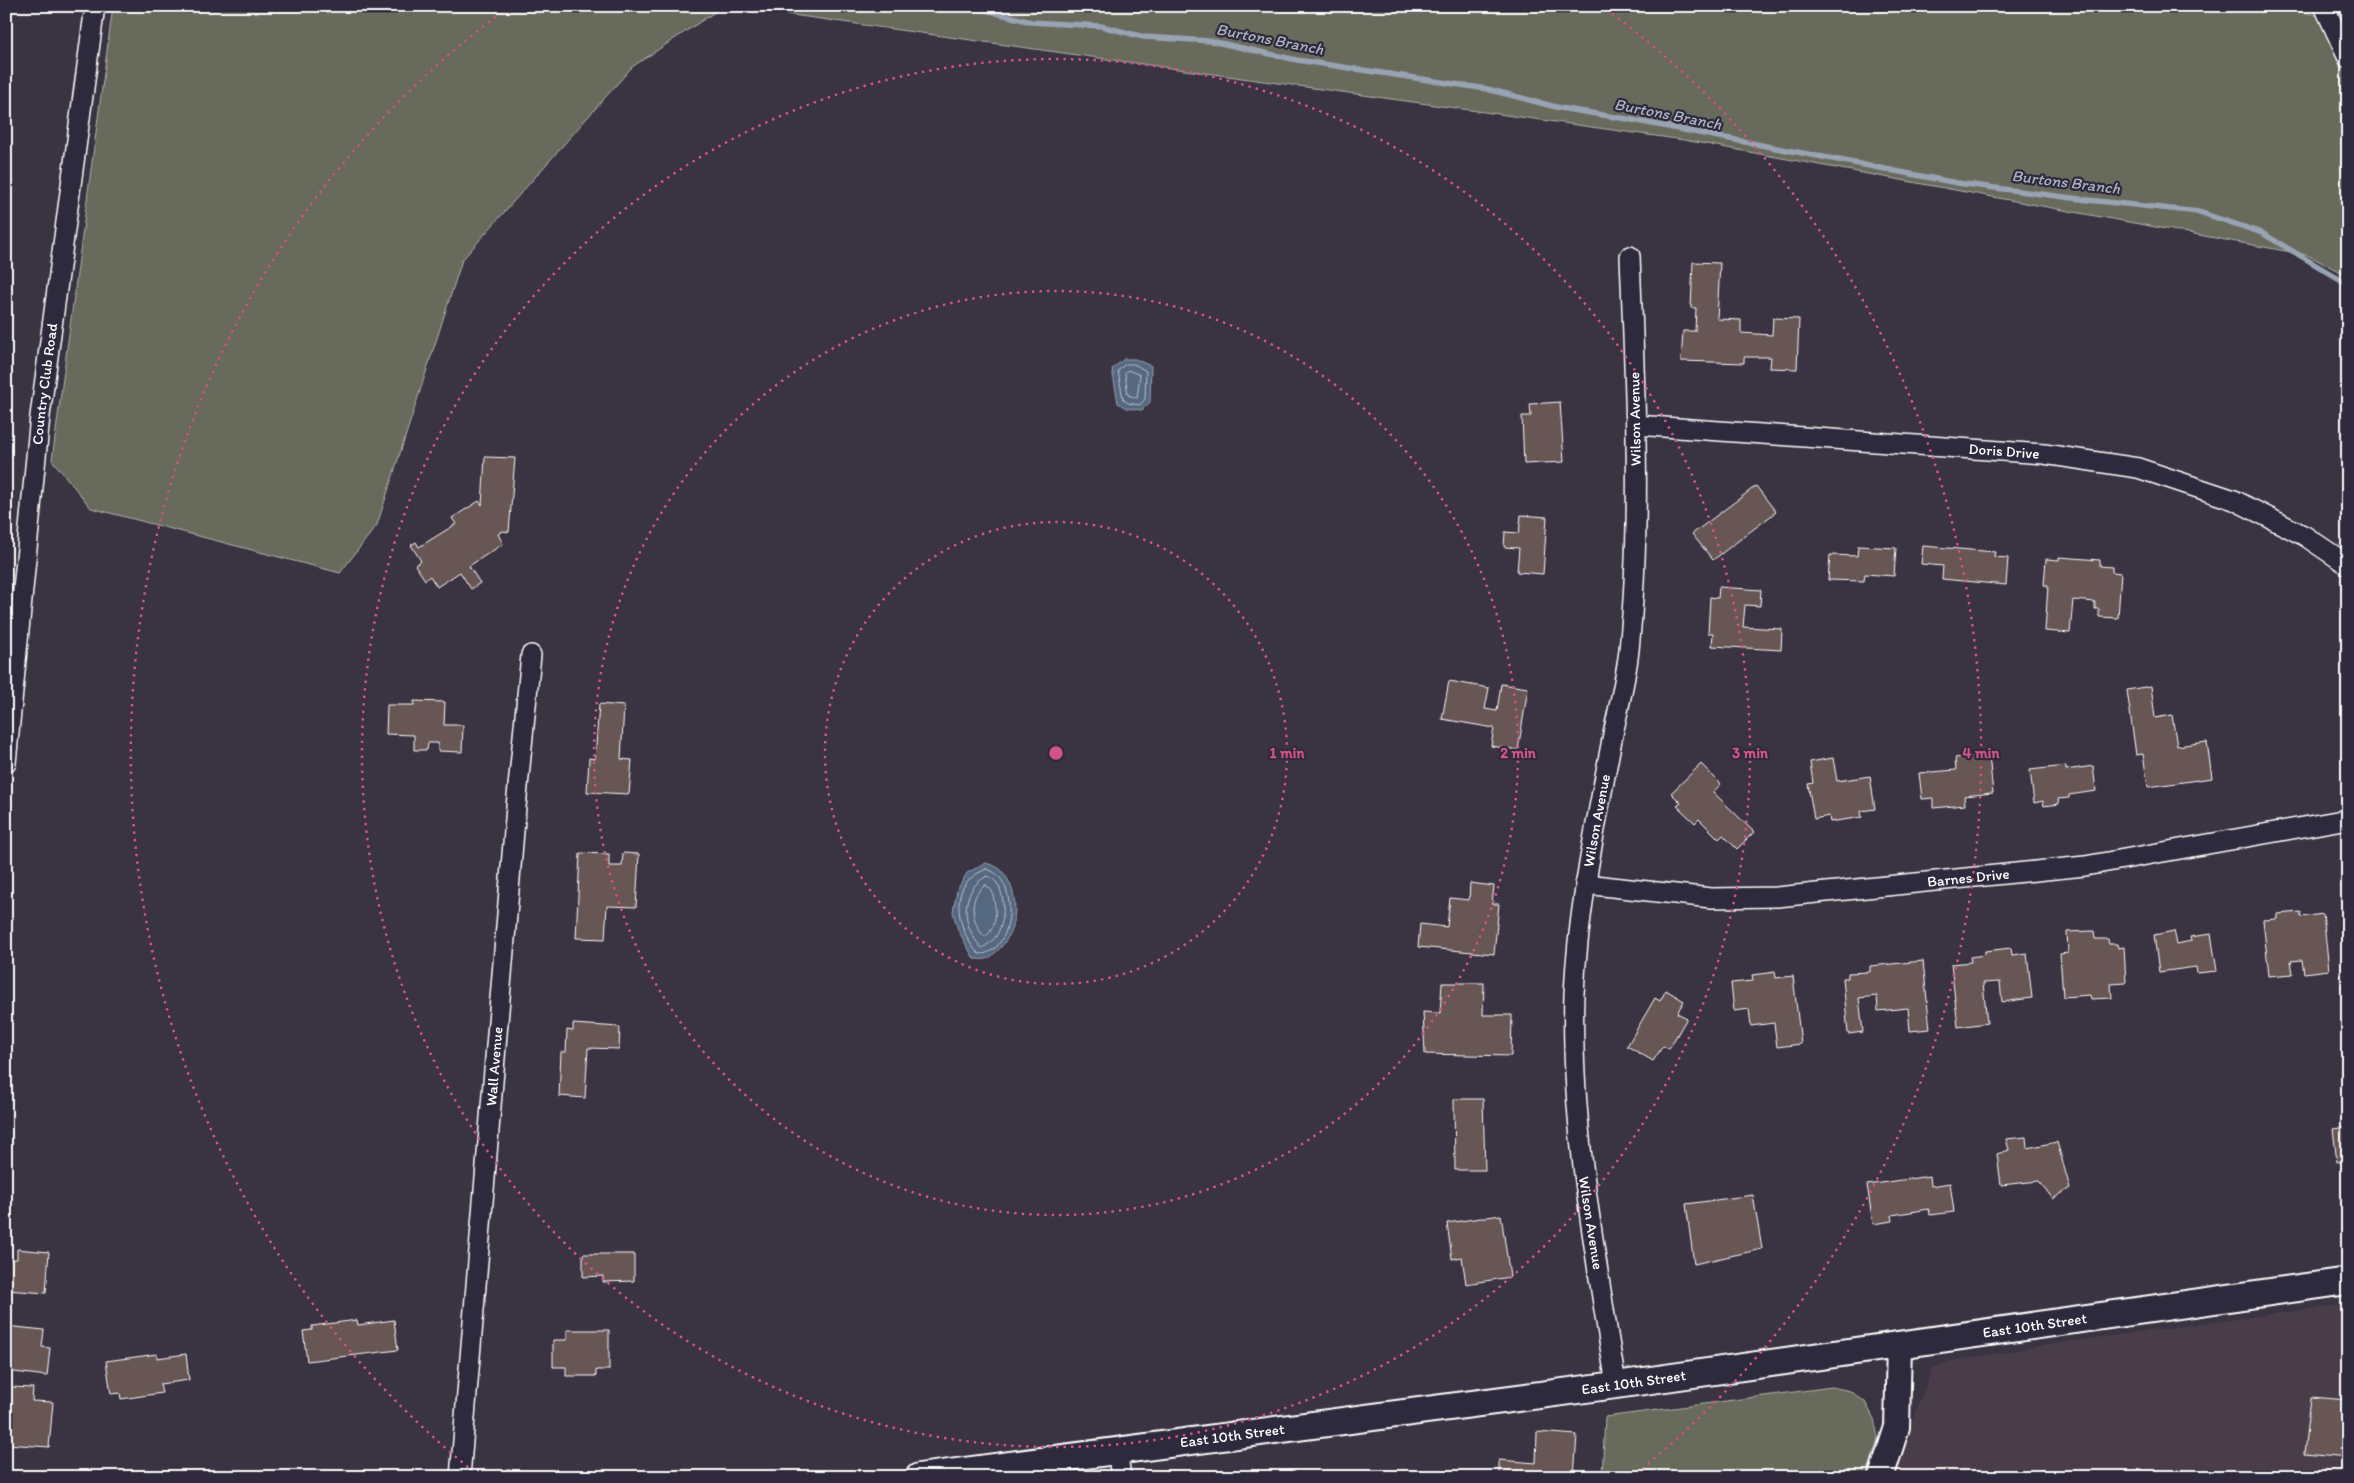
<svg xmlns="http://www.w3.org/2000/svg" width="2354" height="1483" font-family="Itim,sans-serif">
	<style>
		.built { fill: #483e48 }
		.green { fill: #676a5b; stroke: #b3b4ad }
		.water { fill: #546880; stroke: #98a4b3 }
		.lines { fill: none; stroke-linecap: round; stroke-linejoin: round }
		.shore { stroke: #bbc3cc; stroke-width: 1 }
		.stream { stroke: #98a4b3; stroke-width: 5.5 }
		.building { fill: #675755; stroke: #fff }
		.minor-casing { stroke: #fff; stroke-width: 22 }
		.tertiary-casing { stroke: #fff; stroke-width: 28 }
		.secondary-casing { stroke: #fff; stroke-width: 30 }
		.minor { stroke: #2f2a3d; stroke-width: 19 }
		.tertiary { stroke: #2f2a3d; stroke-width: 24 }
		.secondary { stroke: #2f2a3d; stroke-width: 26 }
		.ring { fill: none; stroke: #d15284; stroke-width: 2.5; stroke-dasharray: 2.5 5 }
		.labels { text-anchor: middle; dominant-baseline: central; stroke-width: 4.5; stroke-linejoin: round; paint-order: stroke }
		.street-label { font-size: 15px; fill: #fff; stroke: #2f2a3d }
		.water-label { font-size: 16px; font-style: italic; fill: #aab4c0; stroke: #2f2a3d }
		.centre { fill: #d15284; stroke: #2f2a3d; stroke-width: 2.5 }
		.ring-label { font-size: 15px; text-anchor: middle; font-weight: bold; fill: #d15284; stroke: #2f2a3d; stroke-width: 4.5; stroke-linejoin: round; paint-order: stroke }
	</style>
	<rect width="100%" height="100%" fill="#3a3342"/>
	<filter id="ink" filterUnits="userSpaceOnUse"><feTurbulence type="fractalNoise" baseFrequency=".02" numOctaves="2"/><feDisplacementMap in="SourceGraphic" scale="10" xChannelSelector="R" yChannelSelector="G"/><feConvolveMatrix kernelMatrix="1 2 1 2 8 2 1 2 1" color-interpolation-filters="sRGB"/></filter>
	<g filter="url(#ink)">
		<path class="built" d="M2348 1304V1477H1892L1932 1369 1951 1361 2072 1341Z"/>
		<g class="green">
			<path d="M113 6H724L632 67 462 260 377 525 340 573 91 508 52 460Z"/>
			<path d="M728 6H2253L2293 10 2348 22V276L2307 255 1684 140Z"/>
			<path d="M1832 1387 1850 1391 1865 1402 1874 1419 1878 1439 1866 1477H1602L1605 1417Z"/>
		</g>
		<g class="water">
			<path d="M1124 359H1135L1151 366 1150 402 1142 410 1126 408 1118 403 1112 369Z"/>
			<path d="M986 863C991 865 997 866 1000 869 1022 891 1019 934 995 953 993 955 989 959 986 959 983 960 978 959 974 959L958 930 953 912 957 890 967 873Z"/>
		</g>
		<g class="lines">
			<g class="shore">
				<path d="M1126 364H1134L1146 371 1145 399 1140 405 1128 403 1123 399 1118 371Z"/>
				<path d="M1128 370 1140 375 1137 398 1128 395 1125 374Z"/>
				<path d="M986 869C1021 876 1015 955 979 954 961 937 948 895 972 877 976 874 982 871 986 869Z"/>
				<path d="M987 876C1005 880 1006 914 1000 928 997 937 990 944 982 948 961 927 959 890 987 876Z"/>
				<path d="M986 885 992 891C996 907 999 926 985 937 971 924 967 895 986 885Z"/>
			</g>
			<path class="stream" d="M971 6 1031 22 1101 26 1144 37 1211 41 1297 60 1487 89 1560 108 1627 119 1957 183 2088 200 2199 212 2262 233 2348 284"/>
		</g>
		<g class="building">
			<path d="M1693 262 1720 263 1717 319 1741 320V333L1772 335 1773 318 1799 319 1797 369 1770 368 1771 357H1744V363L1681 361 1683 331H1695L1696 308H1691Z"/>
			<path d="M1560 402 1564 462 1524 464 1522 416H1531L1530 404Z"/>
			<path d="M485 457 515 458 509 532 503 531 498 534 503 544 469 566 480 583 471 589 460 572 437 587 430 576 425 580 415 565 421 561 411 545 416 542 419 547 456 524 452 518 479 501 482 505Z"/>
			<path d="M1756 486 1776 512 1713 560 1692 534Z"/>
			<path d="M1521 515 1547 517 1543 574 1517 572 1519 548 1504 547 1505 532 1519 533Z"/>
			<path d="M1858 546 1896 548 1894 576 1865 574 1864 581 1828 580 1830 555 1857 556Z"/>
			<path d="M1923 546 1995 552 1994 557 2008 558 2006 585 1942 579 1943 566 1921 564Z"/>
			<path d="M2059 557 2100 560V566L2112 567V572L2121 573 2118 618 2099 617V609H2095V602L2073 600 2070 633 2045 631 2048 586 2044 585 2046 559 2059 560Z"/>
			<path d="M1719 587 1761 590 1760 606 1745 605 1743 627 1782 629 1781 650 1712 646 1713 633H1708L1710 597 1718 598Z"/>
			<path d="M1449 681 1489 688 1485 709 1497 711 1501 684 1528 688 1518 750 1491 746 1494 728 1442 719Z"/>
			<path d="M2151 686 2155 718 2172 715 2177 746 2207 742 2212 778 2148 787 2143 754 2136 755 2127 690Z"/>
			<path d="M414 701 445 702 444 725H463L462 752 438 751V743H428L427 750H414V735L386 734 387 705H414Z"/>
			<path d="M599 704 624 706 621 759 632 760 629 794 587 792 589 758 595 759Z"/>
			<path d="M1989 755 1993 793 1964 796 1965 805 1933 808V798L1922 799 1919 773 1956 770 1955 758Z"/>
			<path d="M1833 758 1837 781 1870 776 1875 809 1861 811 1862 817 1830 822 1829 816 1814 819 1808 784 1813 783 1810 762Z"/>
			<path d="M1701 764 1721 784 1713 792 1754 832 1737 849 1723 835 1719 839 1699 819 1695 823 1677 806 1681 803 1671 793Z"/>
			<path d="M2066 766V770L2093 766 2096 791 2069 795V798L2058 799 2059 804 2044 806 2043 801 2034 803 2030 770Z"/>
			<path d="M580 853 609 854V866H622L623 853 639 854 636 907 607 906 605 939 576 938Z"/>
			<path d="M1470 883 1494 886 1492 904H1499L1494 954 1418 947 1420 924 1447 927 1450 898 1469 900Z"/>
			<path d="M2301 912V917L2323 914 2329 970 2304 973 2302 960 2291 961 2293 974 2269 976 2263 920 2277 919V914Z"/>
			<path d="M2094 931 2095 939H2108L2109 944H2117L2118 948 2124 947 2126 983 2111 984 2112 998 2091 999 2090 995 2063 997 2060 954 2068 953 2067 932Z"/>
			<path d="M2174 931 2177 944 2191 941 2190 937 2211 934 2217 971 2197 973 2196 967 2159 972 2154 935Z"/>
			<path d="M2011 948 2012 955 2027 953 2032 998 2002 1002 2000 982 1983 983 1987 1023 1958 1027 1951 964 1971 962 1970 957 1985 955V951Z"/>
			<path d="M1923 961 1930 1029 1910 1031 1908 1008 1878 1011 1877 996 1859 998 1863 1032 1848 1034 1843 978H1848V973L1870 972V966Z"/>
			<path d="M1775 972 1776 978 1793 976 1801 1044 1777 1047 1774 1023 1751 1026 1749 1009 1734 1011 1731 983 1753 981 1752 975Z"/>
			<path d="M1442 983H1484L1483 1015H1512L1511 1056 1425 1054 1423 1012 1440 1013Z"/>
			<path d="M1666 990 1684 1001 1677 1013 1687 1018 1669 1049 1663 1046 1653 1061 1627 1046 1655 998 1660 1001Z"/>
			<path d="M573 1024 620 1027 619 1049 588 1048 585 1098 559 1096 561 1052H566L567 1030 573 1031Z"/>
			<path d="M1454 1099H1483L1485 1170H1455Z"/>
			<path d="M2348 1127V1161L2337 1162 2333 1129Z"/>
			<path d="M2026 1137 2027 1148 2057 1142 2070 1188 2053 1199 2039 1181 2001 1185 1997 1154 2009 1150 2006 1139Z"/>
			<path d="M1930 1176 1931 1186 1950 1183 1954 1212 1930 1215 1929 1209 1892 1215 1893 1221 1873 1224 1867 1185Z"/>
			<path d="M1753 1195 1762 1249 1694 1264 1686 1204Z"/>
			<path d="M1501 1215 1510 1277 1466 1284 1462 1257 1452 1259 1447 1223Z"/>
			<path d="M17 1249 49 1252 46 1293 6 1290V1265L9 1266V1259H17Z"/>
			<path d="M583 1254H634V1281L603 1282V1276L583 1277Z"/>
			<path d="M357 1320 358 1325 394 1320 398 1350 307 1361 303 1331 312 1330V1326Z"/>
			<path d="M6 1326 44 1330 42 1347 50 1348 47 1376 6 1371Z"/>
			<path d="M567 1330H609V1370H596V1376H566V1367H553V1340H567Z"/>
			<path d="M157 1354V1358L186 1354 189 1380 160 1384 162 1393 121 1399 120 1393 111 1394 106 1361Z"/>
			<path d="M10 1387 33 1388 32 1401 53 1402 49 1447 6 1444V1394L9 1395Z"/>
			<path d="M2310 1397 2348 1400V1458L2304 1454Z"/>
			<path d="M1537 1432 1577 1435 1574 1477H1499V1460L1536 1463Z"/>
		</g>
		<g class="lines">
			<defs>
				<g id="minor">
					<path d="M2324 6 2348 58"/>
					<path id="s1" d="M1636 425 2044 454 2138 468 2234 500 2305 536 2348 565"/>
					<path id="s2" d="M6 763 40 416 95 6"/>
					<path id="s3" d="M1585 884 1711 898 1777 897 2085 866 2348 819"/>
					<path id="s4" d="M1616 1385C1596 1255 1570 1125 1574 994 1578 906 1597 820 1613 734 1619 706 1626 678 1629 650 1642 518 1635 389 1630 256"/>
					<path d="M1117 1449 1121 1477"/>
					<path id="s5" d="M460 1477 516 807 531 655"/>
				</g>
				<path id="tertiary" d="M1881 1477 1897 1427 1899 1345"/>
				<g id="secondary">
					<path id="s6" d="M919 1477 1616 1385 2348 1281"/>
				</g>
			</defs>
			<use href="#minor" class="minor-casing"/>
			<use href="#tertiary" class="tertiary-casing"/>
			<use href="#secondary" class="secondary-casing"/>
			<use href="#minor" class="minor"/>
			<use href="#tertiary" class="tertiary"/>
			<use href="#secondary" class="secondary"/>
		</g>
	</g>
	<g class="ring">
		<circle cx="1056" cy="753" r="231"/>
		<circle cx="1056" cy="753" r="462"/>
		<circle cx="1056" cy="753" r="694"/>
		<path d="M474 1472A925 925 0 0 1 506 9M1606 9A925 925 0 0 1 1638 1472"/>
	</g>
	<g class="labels">
		<g class="street-label">
			<text stroke="none"><textPath href="#s2" startOffset="381">Country Club Road</textPath></text>
			<text transform="translate(1635 419) rotate(-91)">Wilson Avenue</text>
			<text stroke="none"><textPath href="#s1" startOffset="369">Doris Drive</textPath></text>
			<text stroke="none"><textPath href="#s4" startOffset="569">Wilson Avenue</textPath></text>
			<text stroke="none"><textPath href="#s3" startOffset="385">Barnes Drive</textPath></text>
			<text stroke="none"><textPath href="#s5" startOffset="412">Wall Avenue</textPath></text>
			<text transform="translate(1591 1223) rotate(81)">Wilson Avenue</text>
			<text stroke="none"><textPath href="#s6" startOffset="1126">East 10th Street</textPath></text>
			<text stroke="none"><textPath href="#s6" startOffset="721">East 10th Street</textPath></text>
			<text stroke="none"><textPath href="#s6" startOffset="316">East 10th Street</textPath></text>
		</g>
		<g class="water-label">
			<text transform="translate(1270 39) rotate(11)">Burtons Branch</text>
			<text transform="translate(1668 114) rotate(11)">Burtons Branch</text>
			<text transform="translate(2066 182) rotate(7)">Burtons Branch</text>
		</g>
	</g>
	<circle cx="1056" cy="753" r="8" class="centre"/>
	<g class="ring-label">
		<text x="1287" y="758">1 min</text>
		<text x="1518" y="758">2 min</text>
		<text x="1750" y="758">3 min</text>
		<text x="1981" y="758">4 min</text>
	</g>
	<rect width="2354" height="1483" fill="none" stroke="#2f2a3d" stroke-width="25"/>
	<rect x="12" y="12" width="2329" height="1458" fill="none" stroke="#fff" stroke-width="2" filter="url(#ink)"/>
</svg>
